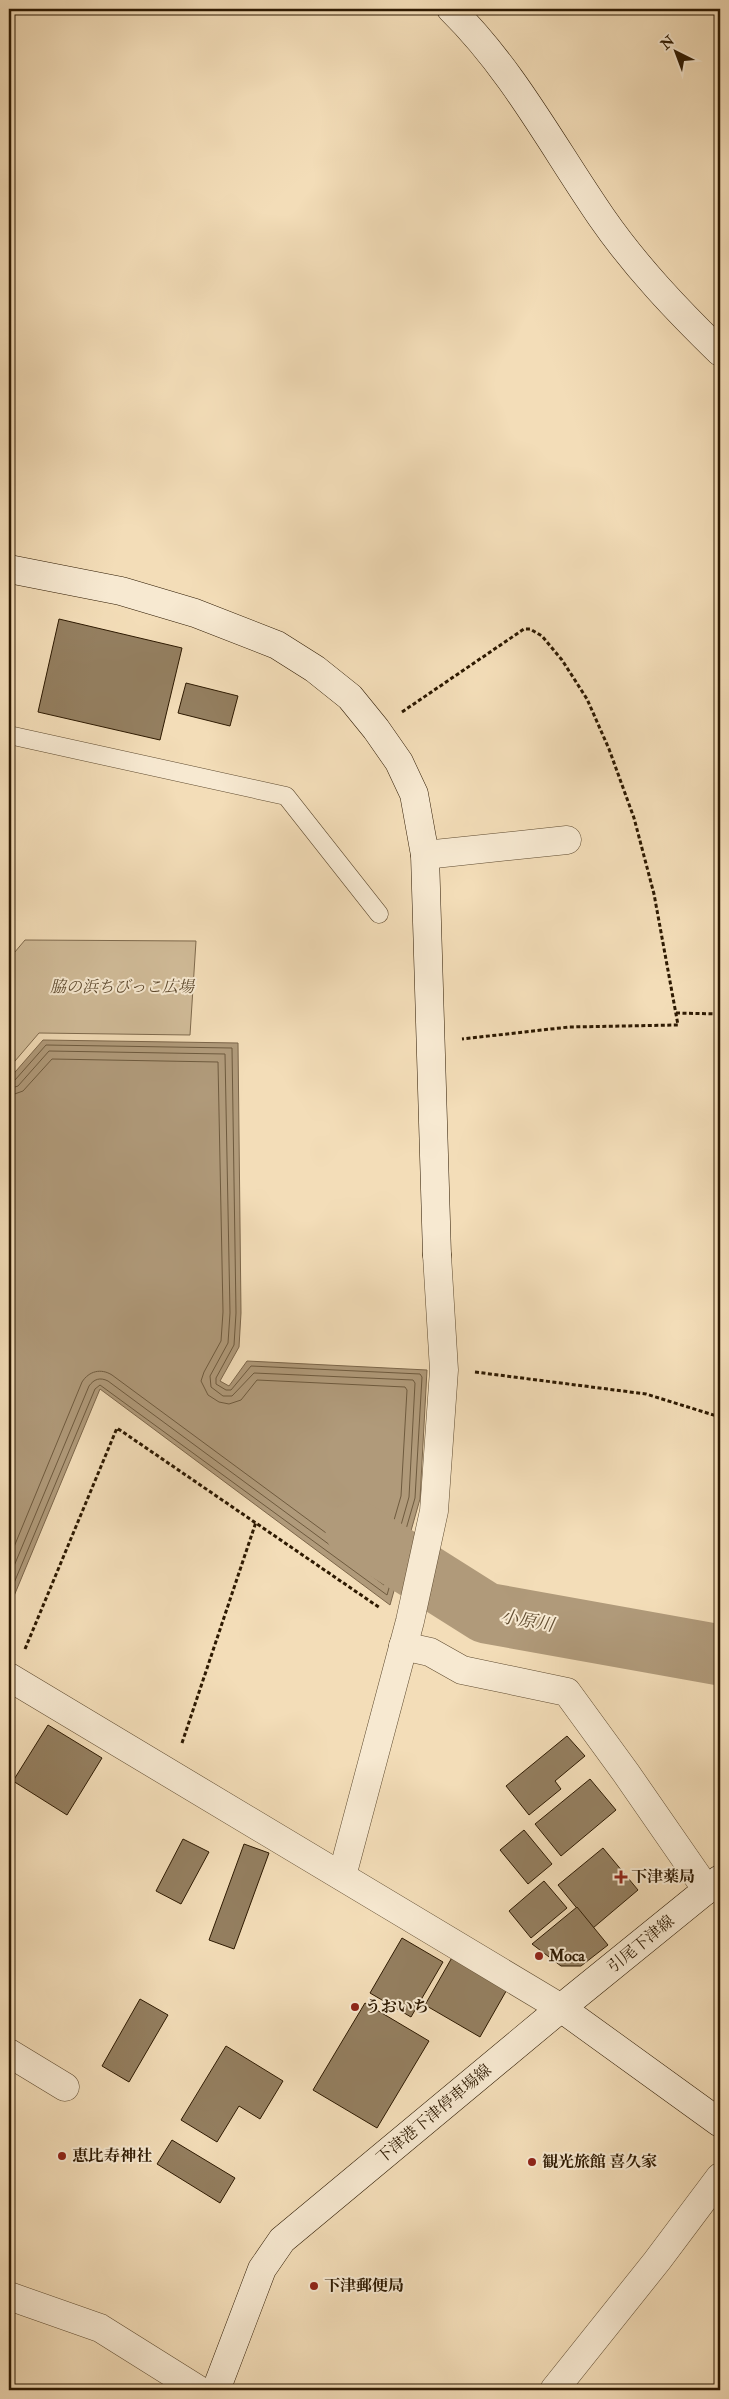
<svg xmlns="http://www.w3.org/2000/svg" width="729" height="2399" font-family="'IM FELL Double Pica','Noto Serif JP',serif">
	<style>
		.green { fill: #d1bc99; stroke: #7f6a4d }
		.water { fill: #b09a7a; stroke: #7c664a }
		.lines { fill: none; stroke-linecap: round; stroke-linejoin: round }
		.shore { stroke: #6e5a3e; stroke-width: 1 }
		.river { stroke: #b09a7a; stroke-width: 61 }
		.building { fill: #947f60; stroke: #2d1901 }
		.lane-casing { stroke: #5e4a2f; stroke-width: 19 }
		.street-casing { stroke: #5e4a2f; stroke-width: 29 }
		.secondary-casing { stroke: #2d1901; stroke-width: 29 }
		.path { stroke: #2d1901; stroke-width: 3; stroke-dasharray: 4 2.5; stroke-linecap: butt }
		.lane { stroke: #f7e9d1; stroke-width: 18 }
		.street { stroke: #f7e9d1; stroke-width: 28 }
		.secondary { stroke: #f7e9d1; stroke-width: 28 }
		.poi-dot { fill: #8f2418; stroke: #f7e9d1; stroke-width: 2 }
		.labels { text-anchor: middle; dominant-baseline: central; stroke-width: 4; stroke-linejoin: round; paint-order: stroke }
		.park-label { font-size: 16px; font-style: italic; fill: #5e4a2f; stroke: #f7e9d1 }
		.poi-label { font-size: 16px; font-weight: bold; fill: #2d1901; stroke: #f7e9d1; text-anchor: start }
		.street-label { font-size: 16px; fill: #2d1901; stroke: #f7e9d1 }
		.water-label { font-size: 18px; font-style: italic; fill: #614d31; stroke: #f7e9d1 }
	</style>
	<rect width="100%" height="100%" fill="#f3ddb8"/>
	<filter id="stains"><feTurbulence type="fractalNoise" baseFrequency=".004" numOctaves="4"/><feColorMatrix values="0 0 0 0 .2 0 0 0 0 .09 0 0 0 0 .02 0 0 0 .5 -.17"/></filter>
	<radialGradient id="worn" r=".72"><stop offset=".6" stop-color="#630" stop-opacity="0"/><stop offset="1" stop-color="#630" stop-opacity=".3"/></radialGradient>
	<path class="green" d="M25 940 196 941 190 1035 39 1033 9 1068V959Z"/>
	<path class="water" d="M43 1040 238 1043 241 1313 239 1347 220 1381 229 1386 247 1361 427 1370 420 1499 390 1605 100 1389 9 1608V1079Z"/>
	<g class="lines">
		<g class="shore">
			<path d="M9 1082 15 1080 46 1045 232 1048 236 1313 234 1345 216 1378V1384L226 1390H231L251 1366 420 1374 422 1377 415 1498 387 1595 100 1385 95 1389 9 1595"/>
			<path d="M9 1089 18 1086 49 1051 225 1054 230 1313 228 1343 210 1376 211 1387 223 1396H232L254 1373 413 1380 415 1383 409 1497 384 1585 108 1381C100 1377 94 1379 89 1386L9 1578"/>
			<path d="M9 1096 23 1091 52 1059 218 1062 223 1312 221 1341 204 1372 201 1381 208 1395 219 1402 229 1404 241 1400 257 1380 405 1387 407 1390 401 1496 379 1572 112 1375C101 1368 89 1371 82 1382L9 1559"/>
		</g>
		<path class="river" d="M356 1531 486 1613 720 1655"/>
	</g>
	<g class="building">
		<path d="M59 619 182 648 160 740 38 712Z"/>
		<path d="M186 683 238 696 230 726 178 713Z"/>
		<path d="M48 1725 102 1758 67 1815 13 1781Z"/>
		<path d="M567 1736 585 1756 555 1781 561 1789 529 1815 506 1786Z"/>
		<path d="M590 1779 616 1810 561 1856 535 1824Z"/>
		<path d="M524 1830 552 1864 528 1884 500 1850Z"/>
		<path d="M183 1839 209 1852 181 1904 156 1891Z"/>
		<path d="M244 1844 269 1853 234 1949 209 1940Z"/>
		<path d="M603 1848 638 1890 593 1928 558 1885Z"/>
		<path d="M544 1881 567 1908 531 1938 509 1911Z"/>
		<path d="M577 1907 608 1945 581 1966H561L532 1944Z"/>
		<path d="M402 1938 443 1962 411 2017 370 1993Z"/>
		<path d="M454 1954 509 1986 480 2037 425 2005Z"/>
		<path d="M140 1999 168 2015 129 2082 102 2066Z"/>
		<path d="M365 2003 429 2041 377 2128 313 2090Z"/>
		<path d="M226 2046 283 2081 260 2119 239 2106 217 2142 181 2120Z"/>
		<path d="M172 2140 235 2178 220 2203 157 2164Z"/>
	</g>
	<g class="lines">
		<defs>
			<path id="lane" d="M9 735 286 796 379 914"/>
			<g id="street">
				<path d="M425 855 567 840"/>
				<path d="M403 1646 430 1652 462 1670 567 1692 626 1773 707 1890"/>
				<path d="M9 1677 561 2008"/>
				<path d="M342 1876 410 1621 434 1511 444 1370 437 1255"/>
				<path d="M9 2053 65 2087"/>
				<path d="M9 2296 100 2328 199 2390"/>
				<path d="M554 2390 657 2261 720 2177"/>
			</g>
			<g id="secondary">
				<path d="M451 9C513 70 553 147 602 218 636 267 677 310 720 352"/>
				<path d="M9 569 121 591 195 613 277 645 315 669 350 697 376 729 399 762 414 794 425 855 437 1255"/>
				<path d="M561 2008 720 2123"/>
				<path d="M216 2390 262 2269 282 2240 561 2008 720 1879"/>
			</g>
		</defs>
		<use href="#lane" class="lane-casing"/>
		<use href="#street" class="street-casing"/>
		<use href="#secondary" class="secondary-casing"/>
		<g class="path">
			<path d="M402 712 524 629H530L542 636 562 660 587 699 609 749 634 818 654 894 678 1025 569 1027 462 1039"/>
			<path d="M676 1013 720 1014"/>
			<path d="M475 1372 646 1394 720 1417"/>
			<path d="M25 1649 117 1428 380 1608"/>
			<path d="M182 1743 256 1522"/>
		</g>
		<use href="#lane" class="lane"/>
		<use href="#street" class="street"/>
		<use href="#secondary" class="secondary"/>
	</g>
	<g class="poi-dot">
		<path d="M618.5 1869.5h5v5h5v5h-5v5h-5v-5h-5v-5h5z"/>
		<circle cx="539" cy="1956" r="5"/>
		<circle cx="355" cy="2007" r="5"/>
		<circle cx="62" cy="2156" r="5"/>
		<circle cx="532" cy="2162" r="5"/>
		<circle cx="314" cy="2286" r="5"/>
	</g>
	<g class="labels">
		<g class="park-label">
			<text x="122" y="987">脇の浜ちびっこ広場</text>
		</g>
		<g class="poi-label">
			<text x="631" y="1877">下津薬局</text>
			<text x="549" y="1956">Moca</text>
			<text x="365" y="2007">うおいち</text>
			<text x="72" y="2156">恵比寿神社</text>
			<text x="542" y="2162">観光旅館 喜久家</text>
			<text x="324" y="2286">下津郵便局</text>
		</g>
		<g class="street-label">
			<text transform="translate(641 1944) rotate(-39)">引尾下津線</text>
			<text transform="translate(434 2114) rotate(-40)">下津港下津停車場線</text>
		</g>
		<g class="water-label">
			<text transform="translate(527 1621) rotate(10)">小原川</text>
		</g>
	</g>
	<rect width="729" height="2399" fill="none" stroke="#f3ddb8" stroke-width="30"/>
	<rect x="10" y="10" width="709" height="2379" fill="none" stroke="#2d1901" stroke-width="2.5"/>
	<rect x="15" y="15" width="699" height="2369" fill="none" stroke="#2d1901"/>
	<g transform="translate(676 52) rotate(318)" stroke="#f7e9d1" stroke-width="4" paint-order="stroke">
	<path d="M0-4L9 19L0 12L-9 19Z" fill="#2d1901"/>
	<text y="-8" font-size="14" font-weight="bold" text-anchor="middle" fill="#2d1901">N</text>
	</g>
	<rect width="100%" height="100%" filter="url(#stains)"/>
	<rect width="100%" height="100%" fill="url(#worn)"/>
</svg>
